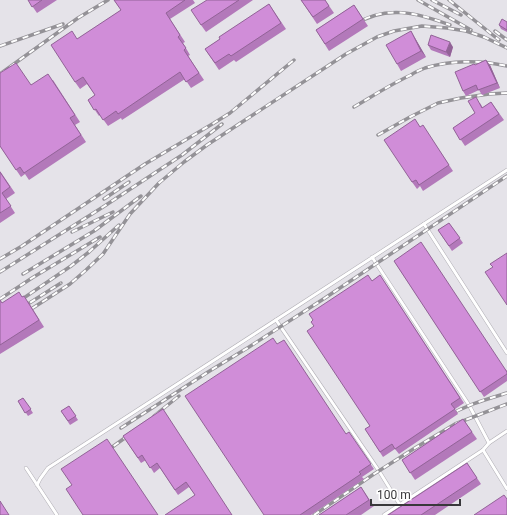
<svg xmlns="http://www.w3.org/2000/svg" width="507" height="515" font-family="Roboto,sans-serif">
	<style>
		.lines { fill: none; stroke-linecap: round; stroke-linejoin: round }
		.service-casing { stroke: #b2b0b6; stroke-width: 4 }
		.service { stroke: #fff; stroke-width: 3 }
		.rail-casing { stroke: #949297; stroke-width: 3.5 }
		.rail { stroke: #fff; stroke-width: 2; stroke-dasharray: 6; stroke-linecap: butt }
		.wall { fill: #b379ba }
		.shaded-wall { fill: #926397 }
		.building { fill: #d08dd8; stroke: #926397 }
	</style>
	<rect width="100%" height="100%" fill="#e5e3e9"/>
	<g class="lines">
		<defs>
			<g id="service">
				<path d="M424 224 507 353"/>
				<path d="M372 257 469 405 489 443"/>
				<path d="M276 320 379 471 400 505"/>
				<path d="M483 450 507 489"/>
				<path d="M26 468 57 515"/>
				<path d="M37 485 40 479 48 468 507 170"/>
				<path d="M384 515 483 450 489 443 507 431"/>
			</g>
		</defs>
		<use href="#service" class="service-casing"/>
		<use href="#service" class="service"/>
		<defs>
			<g id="rail">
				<path d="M418 0 471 30"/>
				<path d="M432 0 461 15"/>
				<path d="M449 0 499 40"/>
				<path d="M354 25C386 4 418 13 450 25"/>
				<path d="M495 31 507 40"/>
				<path d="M0 46 63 24"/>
				<path d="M0 74 78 18 108 0"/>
				<path d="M354 107C373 96 391 84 411 75 415 72 420 70 425 68 451 60 481 60 507 66"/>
				<path d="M378 135 410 117 438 103 461 98 489 94 507 93"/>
				<path d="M104 199 129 182"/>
				<path d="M72 232 113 212"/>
				<path d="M0 259 22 246 145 164 214 123 230 113 294 60"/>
				<path d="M0 272 103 207 182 155 222 124"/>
				<path d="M23 274 94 231 141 196"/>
				<path d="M0 299 32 278 100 237"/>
				<path d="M20 309 61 283"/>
				<path d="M0 314 71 266 89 252 119 225"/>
				<path d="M22 315 70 284 86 270 103 254 130 214 159 183 184 162 207 145 346 54 377 37 394 31 422 26 447 28 466 31 484 37 507 48"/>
				<path d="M154 416 179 396"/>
				<path d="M446 417C466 405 484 400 507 393"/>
				<path d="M121 428 208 372 249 347 325 298 507 176"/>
				<path d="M104 453 133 432"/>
				<path d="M314 515 374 474 415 448 455 424 507 404"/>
			</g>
		</defs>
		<use href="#rail" class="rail-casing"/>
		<use href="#rail" class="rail"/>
	</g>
	<g class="wall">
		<path d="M28 0H57L37 13Z"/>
		<path d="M114 0H193L195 3 170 19 185 42 183 43 190 55 188 56 204 80 191 88 185 79 122 120 121 118 108 126 100 115 99 116 88 100 95 95 87 84 80 89 75 82 78 39 121 10Z"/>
		<path d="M207 0H253L206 32 201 25Z"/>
		<path d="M301 0H325L334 13 317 24Z"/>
		<path d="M269 4 286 29 236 62 234 60 219 70 205 49 220 39Z"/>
		<path d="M354 5 368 26 329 51 316 30Z"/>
		<path d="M507 22V32L501 29 499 25Z"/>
		<path d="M411 31 415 38 426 57 401 71 397 64Z"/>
		<path d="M428 45 453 47 450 57 431 50Z"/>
		<path d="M475 65H490L500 88 482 95 479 90 466 96 463 91Z"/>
		<path d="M53 80 80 122 75 125 86 142 29 180 25 174 21 177 0 146 31 85Z"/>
		<path d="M491 102 504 120 465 146 453 128 475 113 480 103 483 108Z"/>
		<path d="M420 127 427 132 453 171 423 191 420 186 417 189 412 182Z"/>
		<path d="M0 171 15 193 6 199 15 213 0 223Z"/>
		<path d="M449 223 463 243 452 251 438 230Z"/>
		<path d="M394 261 507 371V381L484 397Z"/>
		<path d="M380 275 464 403 455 409 458 414 399 454 395 449 383 457 365 429 370 426 314 326 372 281Z"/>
		<path d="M22 297 29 303 44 327 0 354V300L2 303Z"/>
		<path d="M23 398 33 413 28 416 18 401Z"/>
		<path d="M69 406 78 420 70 425 61 411Z"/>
		<path d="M163 409 195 495 189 487 178 495 160 468 154 473 146 460 141 463 123 436Z"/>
		<path d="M463 419 477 439 415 480 402 460Z"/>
		<path d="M349 432 374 469 362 477 364 479 311 515H264L346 434Z"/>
		<path d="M467 463 481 484 435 515H388Z"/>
		<path d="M361 487 374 506 361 515H319Z"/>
	</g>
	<g class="shaded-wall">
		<path d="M411 31 415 38 426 57 421 51Z"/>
		<path d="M450 42 453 47 450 57 446 52Z"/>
		<path d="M486 60 490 65 500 88 497 83Z"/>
	</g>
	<g class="building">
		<path d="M28 0H42L32 7Z"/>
		<path d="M114 0H185L166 13 180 35 178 37 186 48 184 50 199 73 186 82 180 72 118 114 116 111 103 120 96 109 94 110 88 100 95 95 83 77 75 82 51 45 72 31 77 39 121 10Z"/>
		<path d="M207 0H239L201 25 191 10Z"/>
		<path d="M301 0H325L329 6 313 17Z"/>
		<path d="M269 4 281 23 231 56 229 54 215 63 205 49 220 39 219 37Z"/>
		<path d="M354 5 363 19 325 44 316 30Z"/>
		<path d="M502 19 507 22V30L499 25Z"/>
		<path d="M411 31 421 51 397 64 386 45Z"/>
		<path d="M431 35 450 42 446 52 428 45Z"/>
		<path d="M486 60 497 83 478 90 476 85 463 91 455 72 474 64 475 65Z"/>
		<path d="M16 63 31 85 48 74 75 115 70 118 81 135 24 173 20 167 16 170 0 146V73Z"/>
		<path d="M476 97 482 108 491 102 499 114 460 140 453 128 475 113 468 101Z"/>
		<path d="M415 119 420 127 423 125 449 165 419 185 416 180 412 182 384 140Z"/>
		<path d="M0 172 10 187 2 193 11 206 0 213Z"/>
		<path d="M449 223 460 238 449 246 438 230Z"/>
		<path d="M421 242 507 372V374L480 392 394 261Z"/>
		<path d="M507 253V305L485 272 493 267 490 264Z"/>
		<path d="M368 275 372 281 380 275 460 398 451 404 455 409 395 449 392 444 380 452 365 429 370 426 307 331 314 326 311 322 313 320 309 314Z"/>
		<path d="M19 292 22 297 24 296 39 320 0 345V300L2 303Z"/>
		<path d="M273 338 277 344 284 340 346 434 349 432 371 464 359 472 361 474 300 515H264L185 396Z"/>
		<path d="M23 398 31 409 25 413 18 401Z"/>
		<path d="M69 406 76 416 68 421 61 411Z"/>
		<path d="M163 409 232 515H165L195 495 186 482 175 490 157 463 150 468 142 455 138 458 123 436Z"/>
		<path d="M463 419 472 432 410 473 402 460Z"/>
		<path d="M107 439 158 515H83L66 489 72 485 61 469Z"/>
		<path d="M467 463 477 478 421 515H388Z"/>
		<path d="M361 487 369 500 346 515H319Z"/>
		<path d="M504 495 507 499V515H474Z"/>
		<path d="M0 501 9 515H0Z"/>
	</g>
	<path d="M371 499v6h89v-6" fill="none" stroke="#39383b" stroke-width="2"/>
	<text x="377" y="499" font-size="12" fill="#39383b" stroke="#ffffff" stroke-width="3" paint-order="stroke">100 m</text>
</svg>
